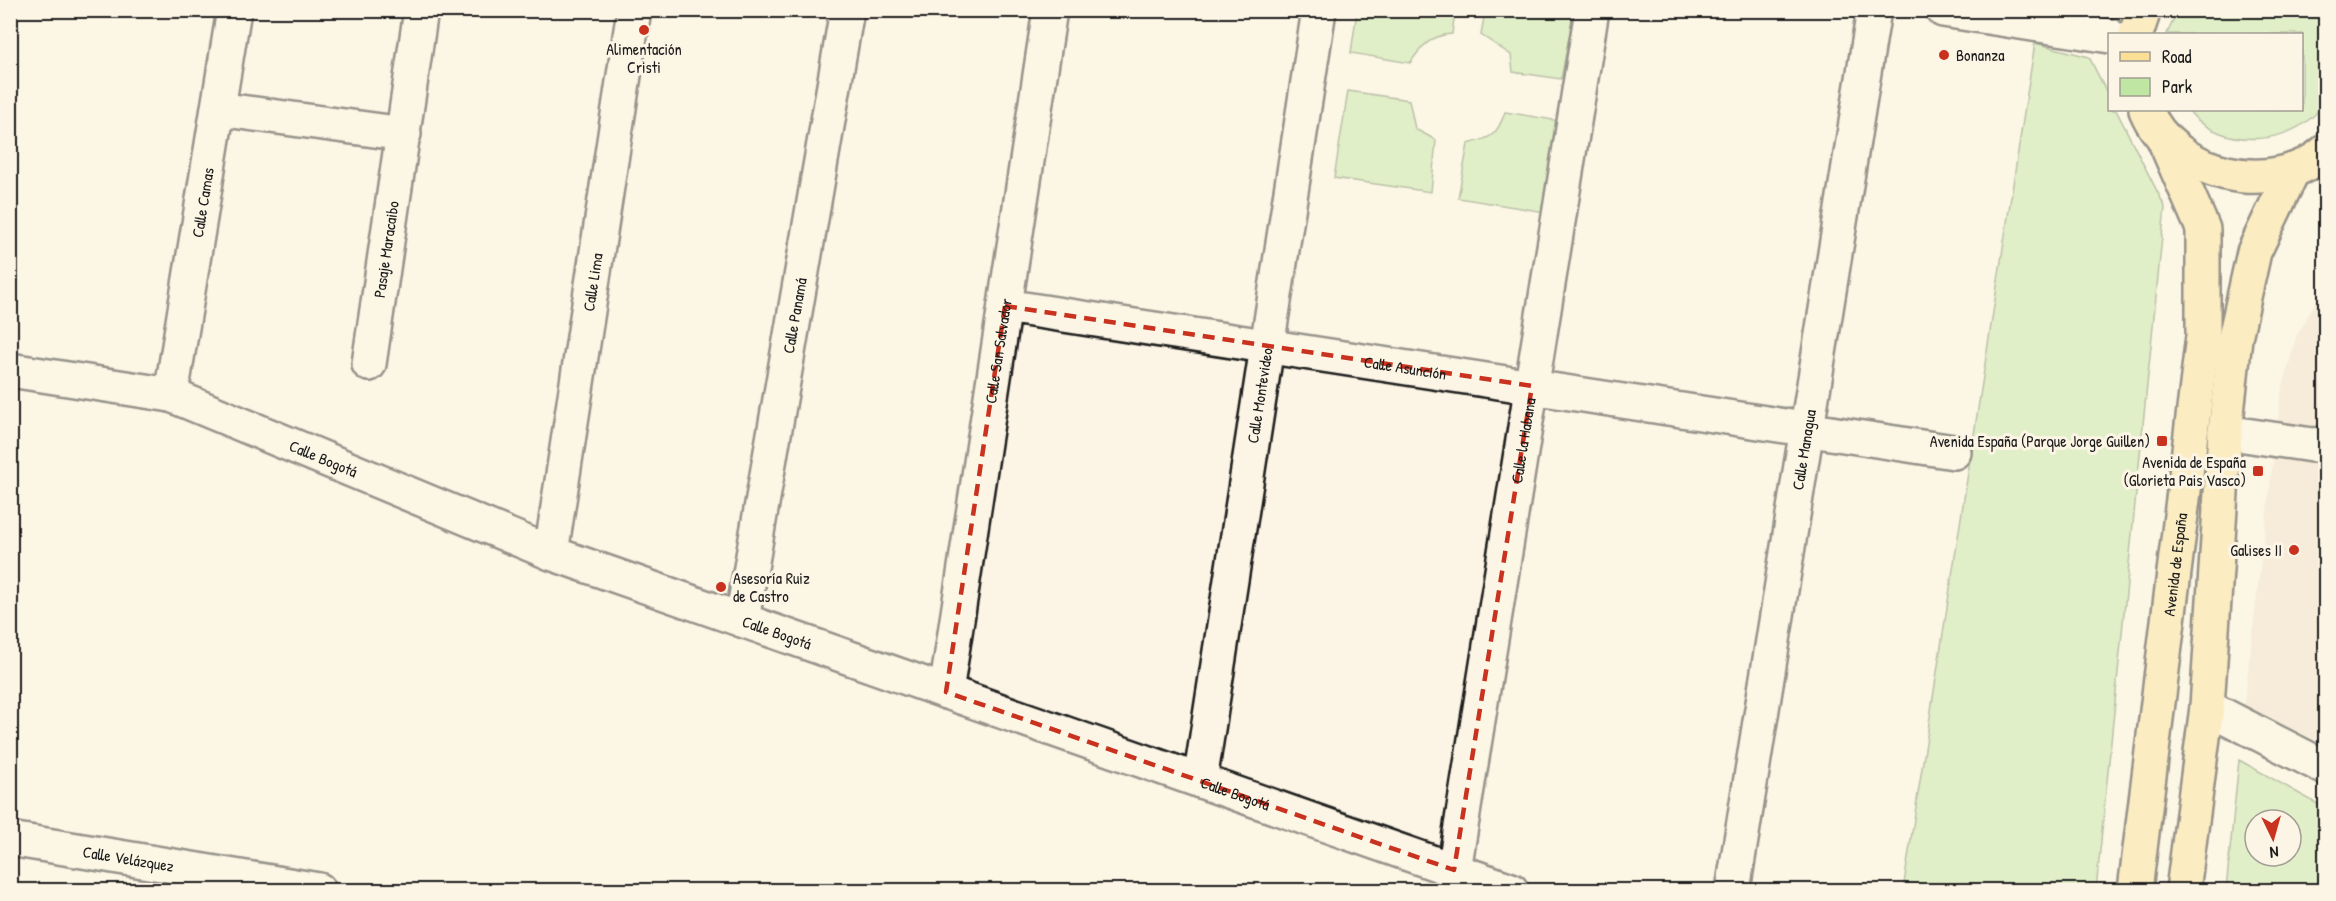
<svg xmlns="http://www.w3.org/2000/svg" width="2336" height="901" font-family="'Patrick Hand',sans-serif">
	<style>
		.built { fill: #f1dec9 }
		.green { fill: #bfe6a2; stroke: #6e815f; stroke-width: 1.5; fill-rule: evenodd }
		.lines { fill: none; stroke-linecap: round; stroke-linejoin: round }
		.minor-casing { stroke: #1c1c1c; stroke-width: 38 }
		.major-casing { stroke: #1c1c1c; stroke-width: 38 }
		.minor { stroke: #fcf5e5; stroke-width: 33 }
		.major { stroke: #fbdf96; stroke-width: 33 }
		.marked { fill: none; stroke: #c8321e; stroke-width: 4.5; stroke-dasharray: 12 8; stroke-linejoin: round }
		.poi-dot { fill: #c8321e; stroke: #fcf5e5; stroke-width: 2 }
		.labels { text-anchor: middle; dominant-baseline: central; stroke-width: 6; stroke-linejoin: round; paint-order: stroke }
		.poi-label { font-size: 16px; fill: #1c1c1c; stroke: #fcf5e5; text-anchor: end }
		.street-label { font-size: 16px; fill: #1c1c1c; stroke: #fcf5e5 }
	</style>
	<rect width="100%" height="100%" fill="#fcf5e5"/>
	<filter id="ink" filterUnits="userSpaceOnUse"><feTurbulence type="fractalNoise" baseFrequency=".0167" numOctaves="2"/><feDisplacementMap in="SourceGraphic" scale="12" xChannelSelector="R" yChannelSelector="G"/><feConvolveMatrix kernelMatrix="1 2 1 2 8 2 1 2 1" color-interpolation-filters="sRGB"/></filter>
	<g filter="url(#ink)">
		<path class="built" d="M2325 290V744L2244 706 2281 395 2296 338 2316 301Z"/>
		<g class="green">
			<path d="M2178 10 2325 11 2326 100C2299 147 2221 152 2188 110H2302V34H2167Z"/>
			<path d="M1357 11V10L1455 11 1452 34C1431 35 1421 47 1410 63L1351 53Z"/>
			<path d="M1485 11H1574L1561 79 1513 72 1511 55 1481 35Z"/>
			<path d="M2035 43 2089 57 2109 97 2110 110H2116L2165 207 2096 890H1903Z"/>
			<path d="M1348 91 1409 100 1415 129 1436 140 1431 192 1334 178Z"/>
			<path d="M1505 112 1560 121 1545 212 1458 198 1468 144C1491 138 1497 136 1505 112Z"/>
			<path d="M2239 760 2325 808V890H2226ZM2255 820H2291V856H2255Z"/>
		</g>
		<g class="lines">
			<defs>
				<g id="minor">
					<path d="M1943 10 2110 36"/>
					<path d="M218 109 404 134"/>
					<path id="s1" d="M1005 306 1954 452"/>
					<path id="s2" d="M369 364 421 10"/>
					<path id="s3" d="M10 370 171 395 551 553 1511 890"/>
					<path id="s4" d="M171 395 234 10"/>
					<path d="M2225 432 2312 445 2326 444"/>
					<path id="s5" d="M551 553 634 10"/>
					<path id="s6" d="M742 620 847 10"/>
					<path id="s7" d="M946 692 1050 10"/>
					<path d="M2207 707 2326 768"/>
					<path id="s8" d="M1200 781 1319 10"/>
					<path id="s9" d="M10 839 319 890"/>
					<path id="s10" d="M1454 870 1592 10"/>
					<path id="s11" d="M1733 890 1874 10"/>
				</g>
				<g id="major">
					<path d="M2136 34 2144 10"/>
					<path d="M2146 110C2173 175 2272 199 2326 151"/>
					<path id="s12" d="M2135 890 2203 336V229L2163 137"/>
					<path d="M2183 890 2207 707 2225 432 2235 338 2254 252 2293 170"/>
				</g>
			</defs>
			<use href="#minor" class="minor-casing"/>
			<use href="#major" class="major-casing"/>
			<use href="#minor" class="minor"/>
			<use href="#major" class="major"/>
		</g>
	</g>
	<path d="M0 0H2336V901H0ZM1005 306 1532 386 1454 870 946 692Z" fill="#fcf5e5" fill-opacity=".55" fill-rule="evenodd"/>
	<path class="marked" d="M1005 306 1532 386 1454 870 946 692Z"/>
	<g class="poi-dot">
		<circle cx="644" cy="30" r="6"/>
		<circle cx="1944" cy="55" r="6"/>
		<rect x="2156" y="435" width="12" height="12" rx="3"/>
		<rect x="2252" y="465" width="12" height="12" rx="3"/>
		<circle cx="2294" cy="550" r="6"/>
		<circle cx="721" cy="587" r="6"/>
	</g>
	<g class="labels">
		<g class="poi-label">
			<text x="644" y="49" text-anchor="middle">Alimentación<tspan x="644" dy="18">Cristi</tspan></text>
			<text x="1956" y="55" text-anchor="start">Bonanza</text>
			<text x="2150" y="441">Avenida España (Parque Jorge Guillen)</text>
			<text x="2246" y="462">Avenida de España<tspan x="2246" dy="18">(Glorieta Pais Vasco)</tspan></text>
			<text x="2282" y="550">Galises II</text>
			<text x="733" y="578" text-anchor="start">Asesoría Ruiz<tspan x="733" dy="18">de Castro</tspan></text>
		</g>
		<g class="street-label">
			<text stroke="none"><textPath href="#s4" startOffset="195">Calle Camas</textPath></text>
			<text stroke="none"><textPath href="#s2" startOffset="116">Pasaje Maracaibo</textPath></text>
			<text stroke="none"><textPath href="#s5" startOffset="274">Calle Lima</textPath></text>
			<text stroke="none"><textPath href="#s6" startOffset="309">Calle Panamá</textPath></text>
			<text stroke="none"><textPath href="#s7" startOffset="345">Calle San Salvador</textPath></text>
			<text stroke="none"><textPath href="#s1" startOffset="405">Calle Asunción</textPath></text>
			<text stroke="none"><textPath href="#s8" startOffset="390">Calle Montevideo</textPath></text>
			<text stroke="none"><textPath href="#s10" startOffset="435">Calle la Habana</textPath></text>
			<text stroke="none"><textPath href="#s11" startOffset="446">Calle Managua</textPath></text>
			<text stroke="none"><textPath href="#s3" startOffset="328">Calle Bogotá</textPath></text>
			<text stroke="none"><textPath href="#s12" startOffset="328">Avenida de España</textPath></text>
			<text stroke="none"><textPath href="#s3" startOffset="814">Calle Bogotá</textPath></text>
			<text stroke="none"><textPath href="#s3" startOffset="1300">Calle Bogotá</textPath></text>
			<text stroke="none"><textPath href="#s9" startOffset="120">Calle Velázquez</textPath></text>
		</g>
	</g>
	<rect width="2336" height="901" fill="none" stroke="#fcf5e5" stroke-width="36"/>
	<rect x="18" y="18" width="2300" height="865" fill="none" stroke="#1c1c1c" stroke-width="2" filter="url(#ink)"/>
	<rect x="2108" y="33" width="195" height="78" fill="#fcf5e5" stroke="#a29e95" stroke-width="1.5"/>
	<rect x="2120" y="52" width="30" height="9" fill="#fbdf96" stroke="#a29e95" stroke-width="1.5"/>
	<text x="2162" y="63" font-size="18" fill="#1c1c1c">Road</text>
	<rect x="2120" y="78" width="30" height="18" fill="#bfe6a2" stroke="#a29e95" stroke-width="1.5"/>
	<text x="2162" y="93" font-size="18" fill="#1c1c1c">Park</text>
	<g transform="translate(2273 838) rotate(175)"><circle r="28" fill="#fcf5e5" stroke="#a29e95" stroke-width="1.5"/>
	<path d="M0-4.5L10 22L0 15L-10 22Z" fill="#c8321e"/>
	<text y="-9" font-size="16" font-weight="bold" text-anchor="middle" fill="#1c1c1c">N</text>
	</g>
</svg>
